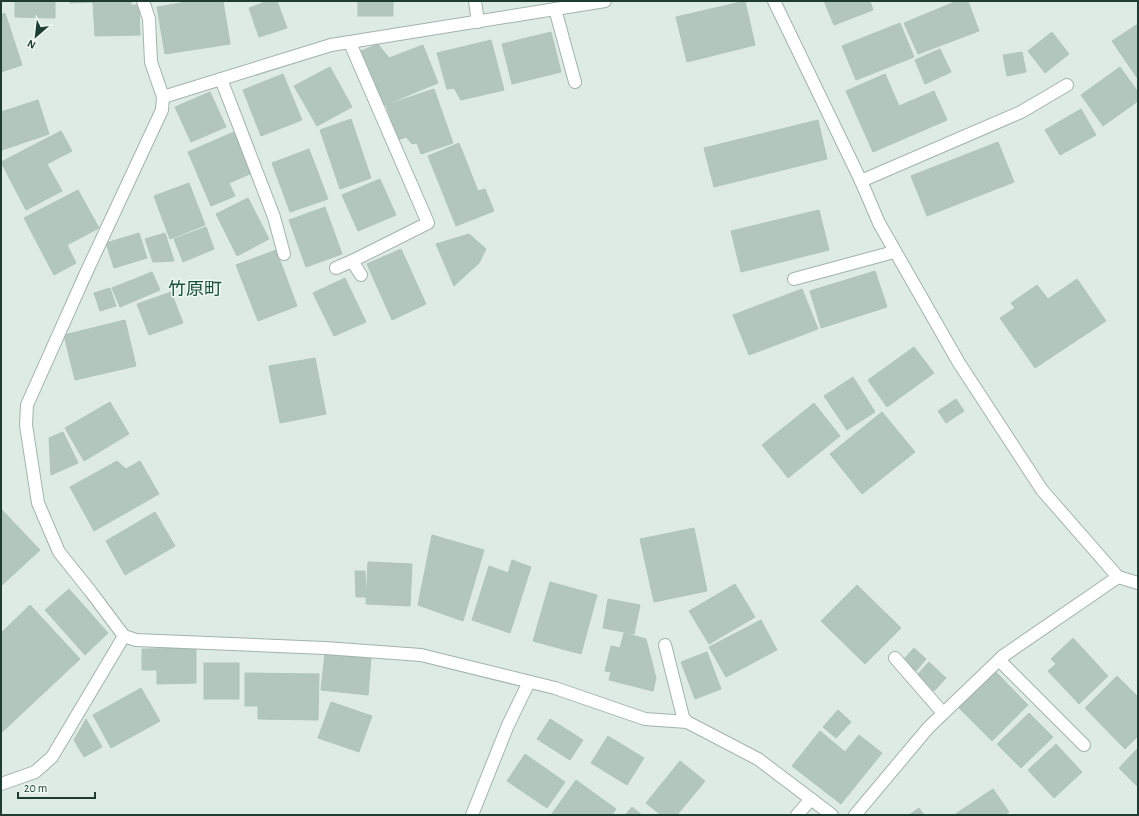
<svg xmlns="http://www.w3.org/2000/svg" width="1139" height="816" viewBox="0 0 1139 816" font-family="'Alegreya Sans','Noto Sans JP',sans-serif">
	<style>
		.building { fill: #b3c6bd; stroke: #b0c5bb }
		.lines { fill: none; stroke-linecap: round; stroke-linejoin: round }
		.minor-casing { stroke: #a1b3ac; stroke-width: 14 }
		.minor { stroke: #fff; stroke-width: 12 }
		.labels { text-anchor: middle; stroke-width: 3; stroke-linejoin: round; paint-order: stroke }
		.quarter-label { font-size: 18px; fill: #19503e; stroke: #eff8f3 }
	</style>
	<rect width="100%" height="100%" fill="#deebe5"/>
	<g class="building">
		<path d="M15,1H55V18L15,17Z"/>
		<path d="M69,1H131V5H139L140,35L95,36L93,2L70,3Z"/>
		<path d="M192,1H223L230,44L165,54L157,7Z"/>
		<path d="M268,1H277L287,28L259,37L249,8Z"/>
		<rect x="358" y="1" width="35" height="15"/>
		<path d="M745,1L755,45L687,62L676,17Z"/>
		<path d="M824,1H870L873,10L834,25Z"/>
		<path d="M957,1H968L979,31L918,54L904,23Z"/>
		<path d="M5,13L22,65L1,72V15Z"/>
		<path d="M900,23L914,57L856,80L842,46Z"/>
		<path d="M1138,24V79L1112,41Z"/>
		<path d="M551,32L561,72L512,84L502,44Z"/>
		<path d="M1052,32L1069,54L1045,73L1028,51Z"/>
		<path d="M491,40L504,90L461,100L454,88L447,89L437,53Z"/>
		<path d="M378,44L389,58L423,45L438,83L382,106L359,52Z"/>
		<path d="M940,49L951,72L925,84L915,60Z"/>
		<path d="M1022,52L1026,72L1007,76L1003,55Z"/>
		<path d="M330,67L352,107L317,126L294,86Z"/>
		<path d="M1120,67L1138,92V101L1103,126L1081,95Z"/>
		<path d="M283,74L302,120L261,136L243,90Z"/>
		<path d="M885,74L899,106L934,91L947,120L873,152L846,91Z"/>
		<path d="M434,89L453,143L421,154L417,143L412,144L406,137L398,140L386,105Z"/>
		<path d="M210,92L226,127L191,142L175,107Z"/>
		<path d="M38,100L49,134L2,150L1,146V112Z"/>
		<path d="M1081,109L1096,135L1060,155L1045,130Z"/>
		<path d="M351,119L371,178L340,189L320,130Z"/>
		<path d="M818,120L827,159L714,187L704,148Z"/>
		<path d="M61,131L72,151L47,164L62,191L26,210L1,162Z"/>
		<path d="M234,132L252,173L229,183L235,196L211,206L188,152Z"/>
		<path d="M998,142L1014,182L927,216L911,176Z"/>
		<path d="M459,143L478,191L485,189L494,211L456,226L428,156Z"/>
		<path d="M309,149L328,199L290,212L272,163Z"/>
		<path d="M380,179L396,215L358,231L342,195Z"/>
		<path d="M189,183L205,225L170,239L154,196Z"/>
		<path d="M78,190L99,228L67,245L76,263L54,275L24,218Z"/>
		<path d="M248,198L269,239L237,256L216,214Z"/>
		<path d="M325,207L342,254L306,267L289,220Z"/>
		<path d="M819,210L829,250L741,272L731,231Z"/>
		<path d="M206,227L214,249L183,262L174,239Z"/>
		<path d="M139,233L147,258L114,268L106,243Z"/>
		<path d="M165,233L174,261L153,262L145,239Z"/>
		<path d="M469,234L486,249L479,263L454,286L436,244Z"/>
		<path d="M401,249L426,304L392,320L367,264Z"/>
		<path d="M276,250L297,306L258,321L236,265Z"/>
		<path d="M875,271L887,307L821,328L810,291Z"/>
		<path d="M152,272L160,290L120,307L112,288Z"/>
		<path d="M345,278L366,322L334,336L313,293Z"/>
		<path d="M1077,279L1106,321L1035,368L1000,318L1015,308L1011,303L1037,285L1048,299Z"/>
		<path d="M110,288L116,306L100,311L94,293Z"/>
		<path d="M802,289L818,329L749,355L733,315Z"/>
		<path d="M171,292L183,323L149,335L137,304Z"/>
		<path d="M125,320L136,366L75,380L64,335Z"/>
		<path d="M914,347L934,373L887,407L868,380Z"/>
		<path d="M315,358L326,414L280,423L269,366Z"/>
		<path d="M853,377L875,412L847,430L824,396Z"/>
		<path d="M956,399L964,411L946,423L938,411Z"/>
		<path d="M110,402L129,434L84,461L65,428Z"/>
		<path d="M814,403L840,436L788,478L762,445Z"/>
		<path d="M882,412L915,452L862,494L830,454Z"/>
		<path d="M63,432L78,463L51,475L49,438Z"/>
		<path d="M117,461L126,469L140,461L159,494L94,531L70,487Z"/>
		<path d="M1,509L40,550L1,586Z"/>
		<path d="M155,512L175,546L125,575L106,541Z"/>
		<path d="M694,528L707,591L654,602L640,539Z"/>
		<path d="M432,535L484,550L463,621L418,605Z"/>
		<path d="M512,560L531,567L510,633L472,620L489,566L508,573Z"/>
		<path d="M368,562L412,564L410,606L366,604Z"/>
		<path d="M355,571H365L366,597H356Z"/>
		<path d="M550,582L597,595L581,654L533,641Z"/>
		<path d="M735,584L755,617L709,644L689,611Z"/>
		<path d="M857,585L901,628L865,664L821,621Z"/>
		<path d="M69,589L108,633L85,655L45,610Z"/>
		<path d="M608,599L640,605L634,634L603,628Z"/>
		<path d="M30,605L80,659L1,733V633Z"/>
		<path d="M761,620L777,650L726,677L709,647Z"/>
		<path d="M624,633L646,639L656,678L653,691L609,680L611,672L605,671L611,646L620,648Z"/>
		<path d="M1073,638L1108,676L1079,704L1048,671L1056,664L1051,659Z"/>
		<path d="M196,648V683L157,684V670H142V649Z"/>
		<path d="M914,648L926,659L916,671L904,659Z"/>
		<path d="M707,652L721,689L695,699L681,662Z"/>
		<path d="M325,653L371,658L368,695L321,690Z"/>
		<path d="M929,662L946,678L934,691L917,675Z"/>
		<rect x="204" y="663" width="35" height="36"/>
		<path d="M993,669L1028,705L992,741L956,705Z"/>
		<path d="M245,673L319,674L318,720L258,719V706H245Z"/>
		<path d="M1117,676L1138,697V736L1125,749L1085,708Z"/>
		<path d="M141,688L160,721L111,748L93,715Z"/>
		<path d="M331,702L372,716L359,752L318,738Z"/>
		<path d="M838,710L851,722L836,738L823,727Z"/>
		<path d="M1029,713L1053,737L1021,768L997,744Z"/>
		<path d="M86,719L102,747L84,757L74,740Z"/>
		<path d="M550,719L583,740L570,760L537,739Z"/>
		<path d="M820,731L845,752L859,735L882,753L841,804L792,766Z"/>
		<path d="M608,736L644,758L627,785L591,763Z"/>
		<path d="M1056,744L1082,772L1054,798L1028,770Z"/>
		<path d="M1138,748V787L1119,768Z"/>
		<path d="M525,754L565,782L547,808L507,781Z"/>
		<path d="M680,761L705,781L677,815H661L646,803Z"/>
		<path d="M576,780L616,809L612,815H551Z"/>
		<path d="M993,789L1009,812L1004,815H954Z"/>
		<path d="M632,807L642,815H625Z"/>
		<path d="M919,808L924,815H909Z"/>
	</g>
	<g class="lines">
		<g class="minor-casing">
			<g id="minor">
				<path d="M143,1L149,19L151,62L163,97L162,110L86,273L27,405L26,425L38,503L59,552L91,592L124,636L136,640L325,648L421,655L555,688L645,719L687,722L758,759L832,815"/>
				<path d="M475,1L478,22"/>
				<path d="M774,1L861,181L879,223L959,363L1042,490L1118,577L1003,656L928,728L855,815"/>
				<path d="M555,9L575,82"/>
				<path d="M221,79L274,217L284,254"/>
				<path d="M163,97L331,45L605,1"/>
				<path d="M861,181L1021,112L1067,85"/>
				<path d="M352,261L361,275"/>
				<path d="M336,268L352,261L428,223L350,43"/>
				<path d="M794,279L894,252"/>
				<path d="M1118,577L1138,583"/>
				<path d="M665,645L683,717L687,722"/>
				<path d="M895,658L943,713"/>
				<path d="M999,660L1084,745"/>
				<path d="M1,784L35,772L52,757L124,636"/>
				<path d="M472,815L508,725L529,682"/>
				<path d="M797,815L811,799"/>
			</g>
		</g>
		<use href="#minor" class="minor"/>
	</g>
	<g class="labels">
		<g class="quarter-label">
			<text x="195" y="295">竹原町</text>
		</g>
	</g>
	<rect width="1139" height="816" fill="none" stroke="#1e3c32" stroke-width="4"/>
	<g transform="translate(36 36) rotate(208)" stroke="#eff8f3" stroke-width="3" paint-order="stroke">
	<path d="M0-3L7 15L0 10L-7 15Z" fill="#1e3c32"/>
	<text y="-6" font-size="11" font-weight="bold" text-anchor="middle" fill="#1e3c32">N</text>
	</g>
	<path d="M18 792v6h77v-6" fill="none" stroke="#1e3c32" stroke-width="2"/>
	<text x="24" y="792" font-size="12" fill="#1e3c32" stroke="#eff8f3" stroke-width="3" paint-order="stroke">20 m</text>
</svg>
